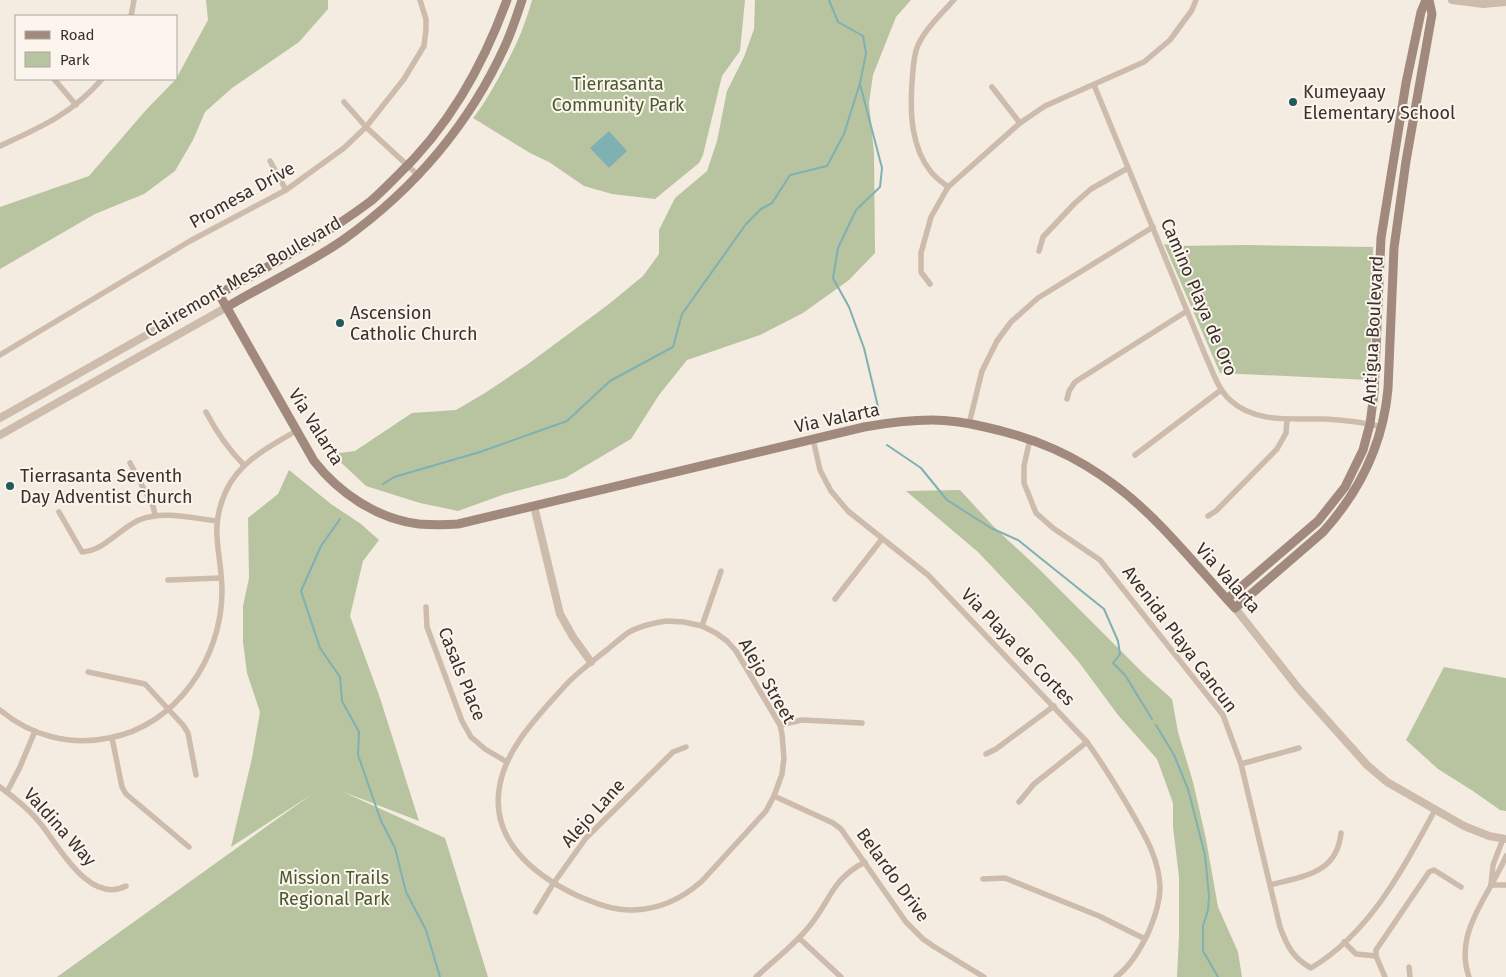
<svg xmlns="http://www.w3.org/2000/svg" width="1506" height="977" viewBox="0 0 1506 977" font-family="'Fira Sans',sans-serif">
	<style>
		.green { fill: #b8c4a0 }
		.water { fill: #7fb0b2 }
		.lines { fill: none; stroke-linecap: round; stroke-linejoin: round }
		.stream { stroke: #7fb0b2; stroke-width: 2 }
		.minor { stroke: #cdbbac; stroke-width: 5.5 }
		.tertiary { stroke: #cdbbac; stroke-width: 8 }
		.secondary { stroke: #a18a7d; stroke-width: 9 }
		.poi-dot { fill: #1f5a5e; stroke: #fbf5ee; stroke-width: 2 }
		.labels { text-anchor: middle; stroke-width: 4; stroke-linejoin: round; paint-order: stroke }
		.park-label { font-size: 18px; fill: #4a5a2e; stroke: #fbf5ee }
		.poi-label { font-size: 18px; fill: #3b302b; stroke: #fbf5ee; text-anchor: start }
		.street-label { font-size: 18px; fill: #3b302b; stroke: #fbf5ee }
	</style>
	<rect width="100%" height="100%" fill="#f4ebe1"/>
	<g class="green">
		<path d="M206,0H328V9L299,42L232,88L205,112L193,140L175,171L144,194L95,214L0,269V207L89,176L146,110L176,79L208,20Z"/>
		<path d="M532,0H745L740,51L722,76L703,155L699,163L655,199L612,194L584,186L549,162L530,153L473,118C483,106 490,93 498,79C514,50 523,32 532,0Z"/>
		<path d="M755,0H911L896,17L873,75L869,103L874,153L875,253L849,280L803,313L760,335L687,360L659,395L631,439L565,478L505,494L458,511L420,503L366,486L332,454L355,451L412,413L456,410L485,393L528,364L609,304L643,276L659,254V230L675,198L707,171L717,141L727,91L744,57L754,29Z"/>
		<path d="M1164,244L1176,246L1246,245L1373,247L1370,380L1220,373Z"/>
		<path d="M289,470L331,504L361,524L379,540L363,561L350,616L380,698L419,821L341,791L445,838L488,977H57L312,794L231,847L252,758L260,712L247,673L243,642V606L249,578L248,518L278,494Z"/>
		<path d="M960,490L996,529L1037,567L1144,674L1172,699L1178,732L1193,782L1206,839L1218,907L1238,952L1242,977H1177L1179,936V877L1173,827V803L1157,759L1118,715L1078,661L1033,610L978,552L906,491Z"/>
		<path d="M1444,667L1506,678V811L1500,810L1473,791L1438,769L1406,740Z"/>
	</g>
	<path class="water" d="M609,131L627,151L609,168L590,148Z"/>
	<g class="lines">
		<g class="stream">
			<path d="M860,84L882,168L880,187L856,210L838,248L833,278L849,307L864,348L879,411"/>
			<path d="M887,445L921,468L947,500L991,528L1018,540L1104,609L1118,641L1120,654L1113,663L1125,675L1152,719"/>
			<path d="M383,484L394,477L480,452L567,421L610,381L673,347L682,314L746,224L761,209L772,203L790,175L827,166L844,134L860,83L866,53L863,36L838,22L829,0"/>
			<path d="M340,519L321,546L301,591L320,648L340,677L342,701L359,732L358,755L381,821L395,848L406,892L426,930L440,977"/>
			<path d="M1156,725L1174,755L1188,789L1205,855L1209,896L1208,910L1203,926V951L1218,977"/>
		</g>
		<g class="minor">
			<path d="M131,16L134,0"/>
			<path d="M54,79L76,105"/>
			<path d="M1094,85L1206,357C1213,372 1218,389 1230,400C1256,424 1293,418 1325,419C1344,420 1364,422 1382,427"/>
			<path d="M992,87L1020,123"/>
			<path d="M344,102L366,127L419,176"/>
			<path d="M0,146C41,127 72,114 102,79"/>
			<path d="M270,161L286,190"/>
			<path d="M948,187C943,183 936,178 931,172C911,147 910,113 912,83C913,71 913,56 918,45C926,28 941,14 954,0"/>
			<path d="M1039,251L1043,237L1075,203L1091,189L1128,168"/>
			<path d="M930,284L921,272V253L931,217L948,187L1020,123L1045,106L1144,62L1170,40L1192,10L1196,0"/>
			<path d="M0,355L190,241L286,190L344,148L366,127L404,79L424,46L426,29V19L420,0"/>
			<path d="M1067,399L1069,391L1075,382L1187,311"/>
			<path d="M206,412C217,433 227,448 244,465"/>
			<path d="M969,424L982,371L997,341L1011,322L1038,298L1153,227"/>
			<path d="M813,439L820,470L831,491L848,511L928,575L1087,742C1102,763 1115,784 1128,806C1143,832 1159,857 1160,887C1160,902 1155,917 1149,931C1141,948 1131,966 1116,977"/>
			<path d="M1030,439L1024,466V483L1036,513L1053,528L1100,560L1223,715L1241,764L1280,927C1287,946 1293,958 1311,968C1370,933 1403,869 1435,810"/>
			<path d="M1135,455L1221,390"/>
			<path d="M130,463L153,506L155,515"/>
			<path d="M59,512L82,552C104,551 119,529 139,520C163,510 191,518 217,521"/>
			<path d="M1208,516L1216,511L1277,449L1286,433L1287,419"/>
			<path d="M168,580L221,578"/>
			<path d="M835,599L882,539"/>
			<path d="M426,607L427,627L462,721L471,737L485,749L507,762"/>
			<path d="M666,621L684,622L702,626L716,633L727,641L736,651L780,725L782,734L784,758L782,774L774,796L766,811L702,881C683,898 660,909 634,910C613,911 595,903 576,895C534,875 492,841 499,790C504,750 537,717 563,688C576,673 593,661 608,649C615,643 622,637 629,632C640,626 653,623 666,621Z"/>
			<path d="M702,626L721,571"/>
			<path d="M88,672L145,684L183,725L188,733L196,775"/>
			<path d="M0,710C31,736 70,746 109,738C176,726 222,658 222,591C222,553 208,530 226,491C240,461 269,447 296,431"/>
			<path d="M780,725L802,720L862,723"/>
			<path d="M112,738L122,787L126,794L189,847"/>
			<path d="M986,754L996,749L1054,706"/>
			<path d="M1241,764L1299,748"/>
			<path d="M0,787C15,798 29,809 40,823C59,846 89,905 126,886"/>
			<path d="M7,792L20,767L35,731"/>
			<path d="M774,796L833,823L841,829L906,922L923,939L933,946L984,977"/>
			<path d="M1019,802L1034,784L1087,742"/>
			<path d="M983,879L1005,878L1099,916L1145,939"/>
			<path d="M1270,885C1303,876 1337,874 1341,833"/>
			<path d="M1491,885L1493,865L1503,839"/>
			<path d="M1491,885H1506"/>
			<path d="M536,912L553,884L586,838L673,752L686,747"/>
			<path d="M799,938L841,977"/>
			<path d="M1344,942L1356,954L1376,956"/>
			<path d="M1409,967L1410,977"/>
			<path d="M756,977C773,961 792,947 807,929C830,903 830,880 865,862"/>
			<path d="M1385,977L1376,956V950L1429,872L1434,870L1461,887"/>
			<path d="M1469,977C1453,932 1490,895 1506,856"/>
		</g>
		<g class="tertiary">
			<path d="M1452,0L1483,4L1506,2"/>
			<path d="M0,418L219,294"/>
			<path d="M0,435L227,307"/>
			<path d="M534,506L560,614L573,637L591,662"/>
			<path d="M1235,608L1299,689L1367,765L1387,782L1464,826L1489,836L1506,839"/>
		</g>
		<g class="secondary">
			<path d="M507,0C482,68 448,128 395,178C387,186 379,194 371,201C323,237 271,265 219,294L314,461C339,493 377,519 419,524C432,525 445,525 458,524L864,427C886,423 909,420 932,420C949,420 968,423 985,427C1035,438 1075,455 1116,486C1159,518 1198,568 1235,608L1323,532C1360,491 1383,444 1388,389L1394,248L1406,161L1432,14L1429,0"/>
			<path d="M227,307C265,284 307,265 343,240C413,190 469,125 505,46C512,31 517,15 522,0"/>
			<path d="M1227,599L1318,521L1345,487L1363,450L1370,424L1374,393L1381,238L1406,83L1421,12L1426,0"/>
		</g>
	</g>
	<g class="poi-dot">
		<circle cx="1293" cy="102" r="5"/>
		<circle cx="340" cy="323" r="5"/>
		<circle cx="10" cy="486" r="5"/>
	</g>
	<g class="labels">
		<g class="park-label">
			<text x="618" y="90">Tierrasanta<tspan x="618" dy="21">Community Park</tspan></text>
			<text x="334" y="884">Mission Trails<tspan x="334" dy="21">Regional Park</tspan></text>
		</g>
		<g class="poi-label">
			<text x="1303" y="98">Kumeyaay<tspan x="1303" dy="21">Elementary School</tspan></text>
			<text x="350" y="319">Ascension<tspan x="350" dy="21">Catholic Church</tspan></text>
			<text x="20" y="482">Tierrasanta Seventh<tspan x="20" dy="21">Day Adventist Church</tspan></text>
		</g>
		<g class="street-label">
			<text transform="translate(242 195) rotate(-29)" y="6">Promesa Drive</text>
			<text transform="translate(243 277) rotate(-30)" y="6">Clairemont Mesa Boulevard</text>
			<text transform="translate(1199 297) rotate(67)" y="6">Camino Playa de Oro</text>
			<text transform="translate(1373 330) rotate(-87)" y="6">Antigua Boulevard</text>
			<text transform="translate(837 418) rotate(-12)" y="6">Via Valarta</text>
			<text transform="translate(316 427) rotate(58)" y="6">Via Valarta</text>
			<text transform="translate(1228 578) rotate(48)" y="6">Via Valarta</text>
			<text transform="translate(1180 639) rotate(53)" y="6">Avenida Playa Cancun</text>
			<text transform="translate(1018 647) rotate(46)" y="6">Via Playa de Cortes</text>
			<text transform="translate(462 674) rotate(68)" y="6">Casals Place</text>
			<text transform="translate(767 681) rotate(60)" y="6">Alejo Street</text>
			<text transform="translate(593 813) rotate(-48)" y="6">Alejo Lane</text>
			<text transform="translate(60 827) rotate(48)" y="6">Valdina Way</text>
			<text transform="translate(893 875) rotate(54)" y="6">Belardo Drive</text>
		</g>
	</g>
	<rect x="15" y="15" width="162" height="65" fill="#fbf5ee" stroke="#aea6a0"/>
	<rect x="25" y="31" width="25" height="8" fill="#a18a7d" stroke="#aea6a0"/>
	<text x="60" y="40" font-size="15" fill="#3b302b">Road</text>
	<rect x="25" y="52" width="25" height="15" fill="#b8c4a0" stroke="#aea6a0"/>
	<text x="60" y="65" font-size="15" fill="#3b302b">Park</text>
</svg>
